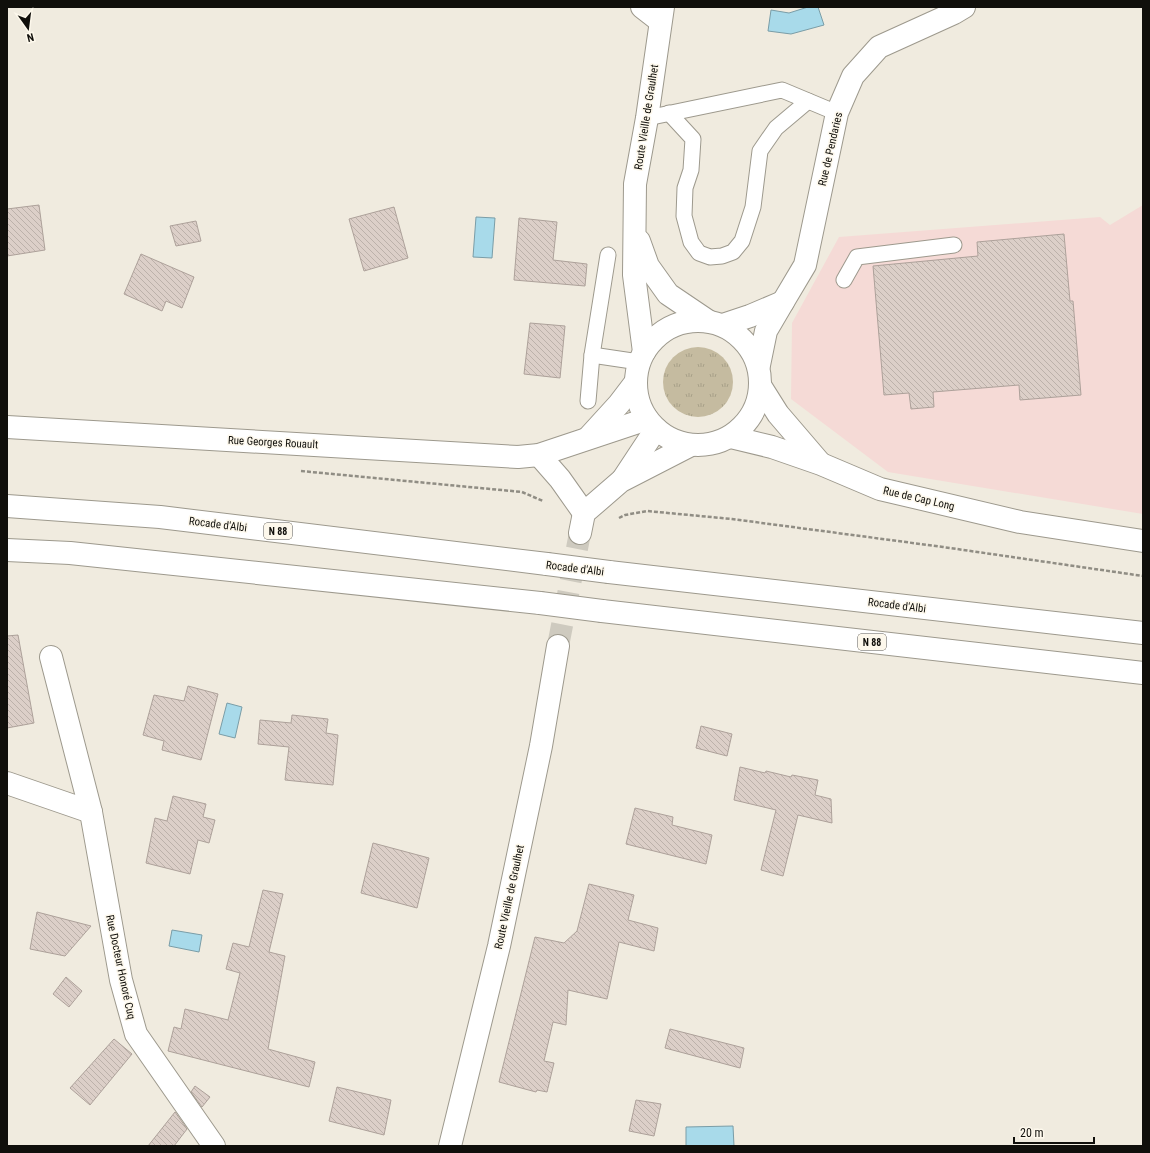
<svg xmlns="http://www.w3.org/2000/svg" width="1150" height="1153" viewBox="0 0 1150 1153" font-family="'Roboto Condensed',sans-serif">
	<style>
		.commercial { fill: #f5dad6 }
		.grass { fill: url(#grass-tufts) }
		.water { fill: #a8daea; stroke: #7a9da7 }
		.building { fill: url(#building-back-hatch); stroke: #ada19a }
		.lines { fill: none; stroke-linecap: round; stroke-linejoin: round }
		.secondary-tunnel { stroke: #cecabf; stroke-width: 22; stroke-dasharray: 22 11; stroke-linecap: butt }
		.service-casing { stroke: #9d998d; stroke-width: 17 }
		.minor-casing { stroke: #9d998d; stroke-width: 24 }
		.secondary-casing { stroke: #9d998d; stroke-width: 24 }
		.trunk-casing { stroke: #9d998d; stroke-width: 24 }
		.path { stroke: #908d84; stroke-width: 2.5; stroke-dasharray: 4 2; stroke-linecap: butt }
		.service { stroke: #fff; stroke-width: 15 }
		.minor { stroke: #fff; stroke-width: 22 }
		.secondary { stroke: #fff; stroke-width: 22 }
		.trunk { stroke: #fff; stroke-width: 22 }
		.trunk-bridge-casing { stroke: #9d998d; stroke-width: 24; stroke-linecap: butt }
		.trunk-bridge { stroke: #fff; stroke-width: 22 }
		.labels { text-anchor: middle; stroke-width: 3; stroke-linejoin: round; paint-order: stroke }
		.shield { fill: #fdf8ec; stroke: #57554e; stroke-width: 1 }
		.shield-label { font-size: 10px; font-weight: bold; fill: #100f0b }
		.street-label { font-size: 11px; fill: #100f0b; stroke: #fdf8ec }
	</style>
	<defs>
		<pattern id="grass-tufts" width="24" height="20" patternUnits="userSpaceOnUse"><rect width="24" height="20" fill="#c5bba0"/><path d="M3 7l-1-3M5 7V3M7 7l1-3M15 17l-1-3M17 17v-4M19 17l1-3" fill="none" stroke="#a8a088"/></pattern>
		<pattern id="building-back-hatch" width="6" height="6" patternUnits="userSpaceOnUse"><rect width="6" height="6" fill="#dccfc8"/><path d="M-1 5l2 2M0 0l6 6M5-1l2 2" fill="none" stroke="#bcb1aa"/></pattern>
	</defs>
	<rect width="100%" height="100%" fill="#f0ebdf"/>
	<path class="commercial" d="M1143,205V514L888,472L791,399L792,323L839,237L1100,217L1110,225Z"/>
	<circle class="grass" cx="698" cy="382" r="35"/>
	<g class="water">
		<path d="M808,7H818L824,25L791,34L768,31L771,10L789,13Z"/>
		<path d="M476,217L495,218L492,258L473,257Z"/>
		<path d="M227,703L242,707L235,738L219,734Z"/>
		<path d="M172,930L202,935L199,952L169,946Z"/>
		<path d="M733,1126L734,1146H686V1127Z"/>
	</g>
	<g class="building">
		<path d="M39,205L45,250L7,256V209Z"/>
		<path d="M394,207L408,258L364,271L349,219Z"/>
		<path d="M519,218L557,222L553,260L587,264L585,286L514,280Z"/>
		<path d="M196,221L201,241L176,246L170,226Z"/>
		<path d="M1064,234L1070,301H1073L1081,395L1020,400L1019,385L933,392L934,407L911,409L909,393L884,395L873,266L978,256L977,242Z"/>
		<path d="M141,254L194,277L182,308L166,301L162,311L124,294Z"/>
		<path d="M530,323L565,326L560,378L524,374Z"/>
		<path d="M18,635L34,723L7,728V636Z"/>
		<path d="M188,686L218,694L201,760L162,750L164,741L143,735L154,695L184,701Z"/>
		<path d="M292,715L328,719L326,733L338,735L333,785L285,780L289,747L258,744L260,720L291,723Z"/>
		<path d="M701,726L732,734L727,756L696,748Z"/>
		<path d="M740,767L765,773L766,771L791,777L792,775L818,780L815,795L831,799L832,823L798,815L783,876L761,870L776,810L734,800Z"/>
		<path d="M173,796L206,804L203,817L215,820L209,843L198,840L190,874L146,863L155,818L167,821Z"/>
		<path d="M635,808L673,817L672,825L712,835L706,864L626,844Z"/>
		<path d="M373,843L429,858L417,908L361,893Z"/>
		<path d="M589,884L634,895L628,920L658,928L654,951L619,942L607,999L568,990L566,1025L553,1022L544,1061L554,1063L547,1092L537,1090L536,1092L499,1082L535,937L564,943L577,931Z"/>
		<path d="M263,890L283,894L269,952L285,956L268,1049L315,1062L309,1087L168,1051L174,1027L181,1029L185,1009L228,1020L240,973L226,969L233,943L249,947Z"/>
		<path d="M37,912L91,926L65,956L30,949Z"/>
		<path d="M66,977L82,991L69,1007L53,994Z"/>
		<path d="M670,1029L744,1048L740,1068L665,1048Z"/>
		<path d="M114,1039L132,1054L90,1105L70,1088Z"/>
		<path d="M195,1086L210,1097L202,1107L191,1092Z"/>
		<path d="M337,1087L391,1100L384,1135L329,1121Z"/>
		<path d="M636,1100L661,1104L654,1136L629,1131Z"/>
		<path d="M175,1112L187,1129L174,1146H148Z"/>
	</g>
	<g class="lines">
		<path class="secondary-tunnel" d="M558,646L580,533"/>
		<g class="service-casing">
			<g id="service">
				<path d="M669,113L693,139L691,170L685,188L684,216L691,242L699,253L710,257L722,256L733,252L742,241L753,207L760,151L776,128L808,101"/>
				<path d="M647,118L782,90L837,113"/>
				<path d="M844,280L857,257L954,245"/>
				<path d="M592,355L639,362"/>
				<path d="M588,401L592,355L608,255"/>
			</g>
		</g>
		<g class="minor-casing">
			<g id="minor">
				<path d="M642,7L660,21"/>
				<path d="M723,325L750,316L783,302"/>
				<path d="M759,365L766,331L783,302L805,265L837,113L853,76L879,47L954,13L964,7"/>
				<path d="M761,387L778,414L820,463"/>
				<path d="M7,427L518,457L539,455L647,419"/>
				<path d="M731,437L772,447L821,464L880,489L1020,522L1143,541"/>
				<path d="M588,438L619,404L635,383"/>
				<path d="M539,455L560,479L584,513"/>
				<path d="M51,657L91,812L121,980L136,1034L214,1146"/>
				<path d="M7,783L91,812"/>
			</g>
		</g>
		<g class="secondary-casing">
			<g id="secondary">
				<path d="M639,241L648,266L668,294L708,321"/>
				<circle cx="698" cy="383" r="62"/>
				<path d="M644,352L634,275L635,184L647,118L663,7"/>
				<path d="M623,479L656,429"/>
				<path d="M580,533L584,513L621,481L691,445"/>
				<path d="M450,1146L499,946L541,746L558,646"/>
			</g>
		</g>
		<g class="trunk-casing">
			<g id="trunk">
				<path d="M7,506L160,517L547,564"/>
				<path d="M7,550L70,553L540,603"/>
				<path d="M609,572L1143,633"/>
				<path d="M602,611L1143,673"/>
			</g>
		</g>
		<g class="path">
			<path d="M301,471L522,492L543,501"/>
			<path d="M619,518L625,515L647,511L732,519L943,547L1143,576"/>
		</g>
		<use href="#service" class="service"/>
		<use href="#minor" class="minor"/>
		<use href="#secondary" class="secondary"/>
		<use href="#trunk" class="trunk"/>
		<g class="trunk-bridge-casing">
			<g id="trunk-bridge">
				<path d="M547,564L609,572"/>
				<path d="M540,603L602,611"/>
			</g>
		</g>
		<use href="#trunk-bridge" class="trunk-bridge"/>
	</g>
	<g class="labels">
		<g class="shield">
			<rect x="264" y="523" width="28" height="16" rx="3"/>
			<rect x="858" y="634" width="28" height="16" rx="3"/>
		</g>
		<g class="shield-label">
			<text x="278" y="535">N 88</text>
			<text x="872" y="646">N 88</text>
		</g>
		<g class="street-label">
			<text transform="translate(646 117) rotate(-81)" y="4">Route Vieille de Graulhet</text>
			<text transform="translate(830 149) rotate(-77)" y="4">Rue de Pendaries</text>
			<text transform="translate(273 442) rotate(3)" y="4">Rue Georges Rouault</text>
			<text transform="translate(919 498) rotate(13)" y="4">Rue de Cap Long</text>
			<text transform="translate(218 524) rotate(7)" y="4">Rocade d'Albi</text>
			<text transform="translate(575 568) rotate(7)" y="4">Rocade d'Albi</text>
			<text transform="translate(897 605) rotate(7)" y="4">Rocade d'Albi</text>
			<text transform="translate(509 897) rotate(-78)" y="4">Route Vieille de Graulhet</text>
			<text transform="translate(121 967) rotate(78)" y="4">Rue Docteur Honoré Cuq</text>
		</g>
	</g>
	<rect width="1150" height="1153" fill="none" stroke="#100f0b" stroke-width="16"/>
	<g transform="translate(28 28) rotate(166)" stroke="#fdf8ec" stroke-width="3" paint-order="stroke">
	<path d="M0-3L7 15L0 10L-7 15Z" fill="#100f0b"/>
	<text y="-6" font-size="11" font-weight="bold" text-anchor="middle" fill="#100f0b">N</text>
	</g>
	<path d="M1014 1137v6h80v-6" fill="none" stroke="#100f0b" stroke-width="2"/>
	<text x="1020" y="1137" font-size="12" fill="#100f0b" stroke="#fdf8ec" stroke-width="3" paint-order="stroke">20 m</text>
</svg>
